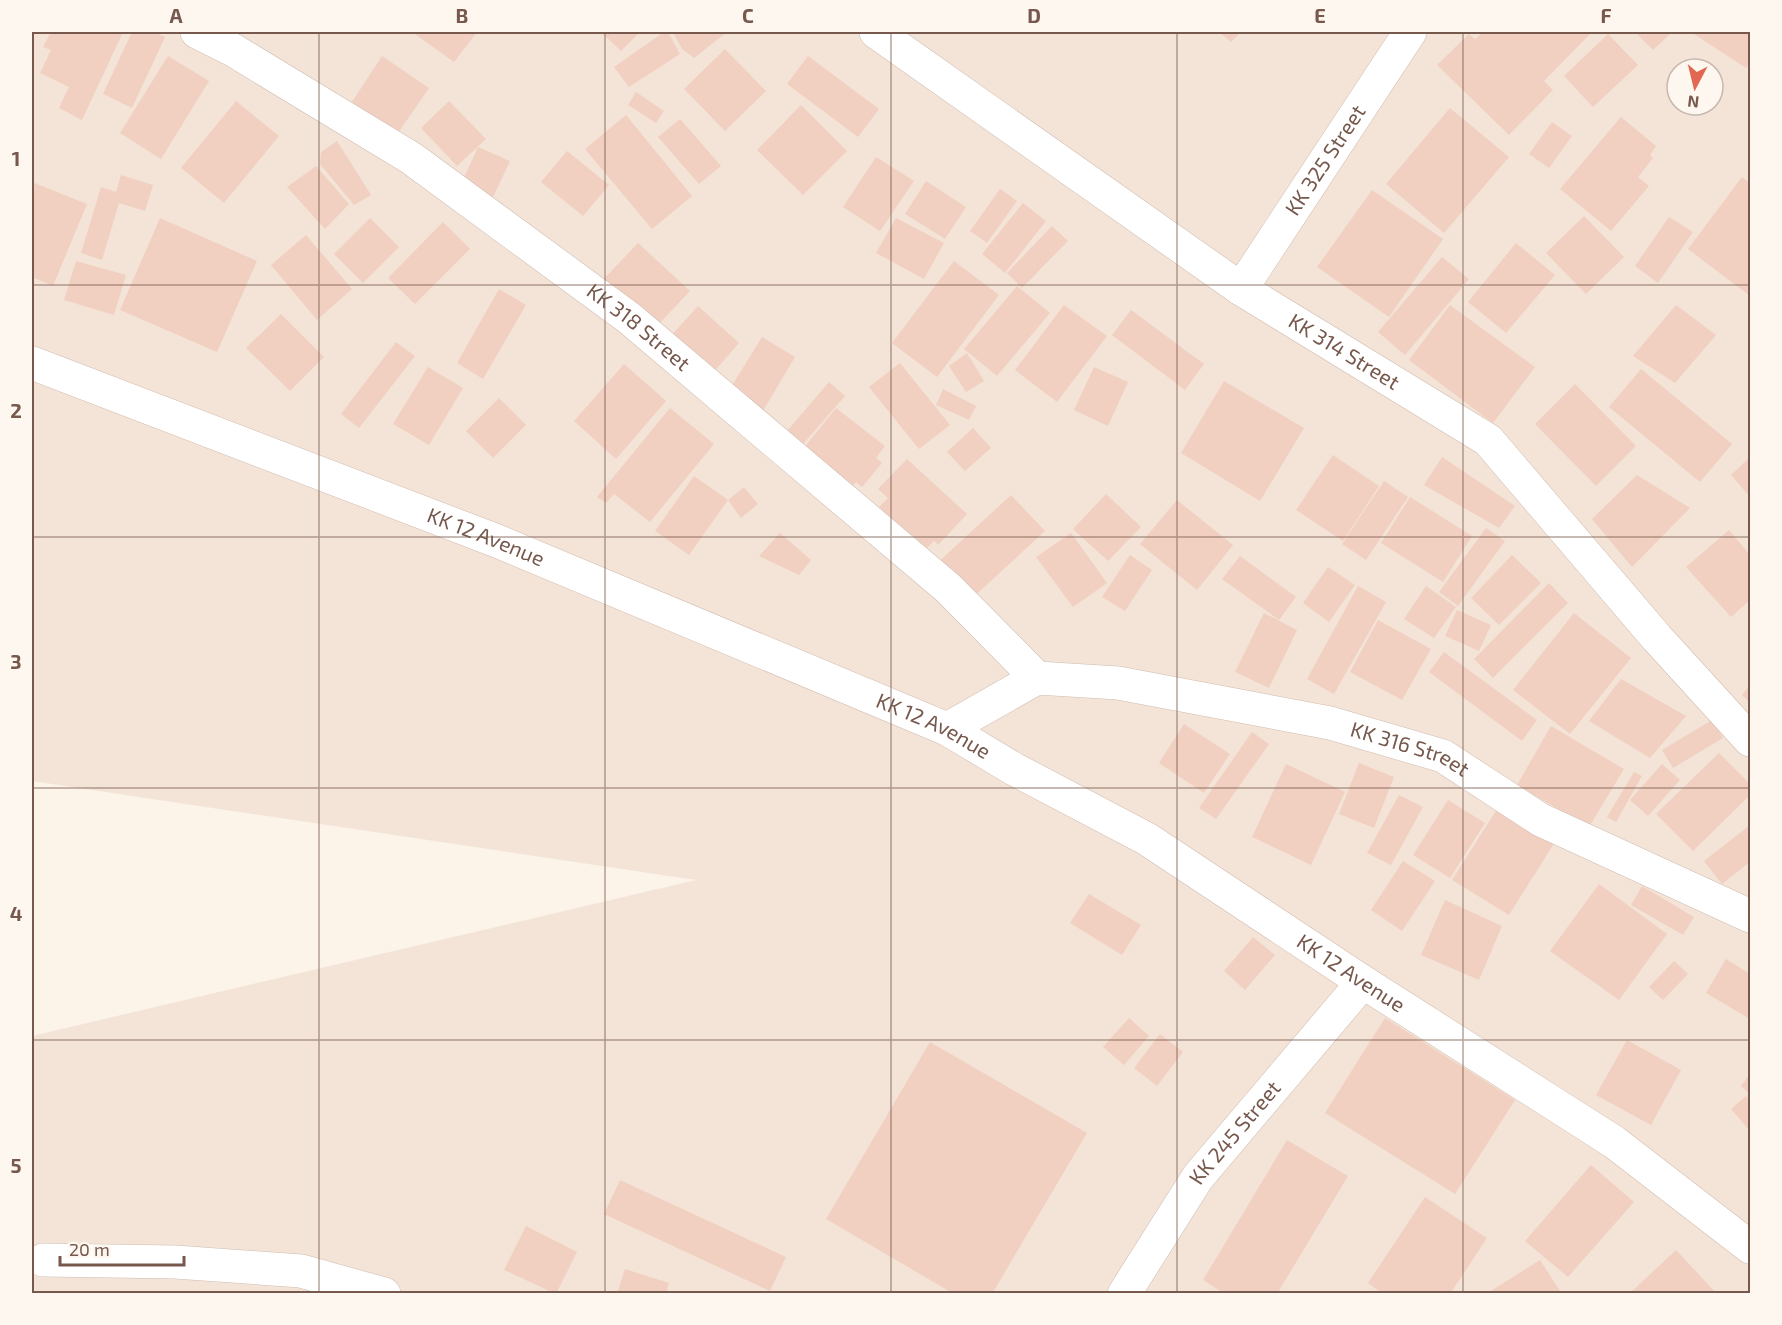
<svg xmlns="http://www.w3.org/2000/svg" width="1782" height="1325" viewBox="0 0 1782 1325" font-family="'Exo 2',sans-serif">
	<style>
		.residential { fill: #f3e4d7; fill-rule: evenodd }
		.building { fill: #f1d0c1 }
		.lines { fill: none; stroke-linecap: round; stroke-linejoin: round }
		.street-casing { stroke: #d0bcb1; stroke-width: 34 }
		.secondary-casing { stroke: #d3bcaf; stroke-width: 34 }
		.street { stroke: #fff; stroke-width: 33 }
		.secondary { stroke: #fff; stroke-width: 33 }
		.grid { fill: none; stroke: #76584d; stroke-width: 1.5; stroke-opacity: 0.55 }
		.labels { text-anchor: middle; stroke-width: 6; stroke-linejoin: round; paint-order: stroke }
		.street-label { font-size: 21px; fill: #76584d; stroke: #fef7ef }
		.neatline { fill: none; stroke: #76584d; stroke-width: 2 }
		.grid-label { font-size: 20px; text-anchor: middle; font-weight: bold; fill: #76584d }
	</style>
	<rect width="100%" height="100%" fill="#fcf3e9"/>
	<path class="residential" d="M32,32H1750V1293H32V1036L696,880L32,781ZM1677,69H1713V105H1677Z"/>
	<g class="building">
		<path d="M51,32H123L82,120L59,108L69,87L40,73L51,50L43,47Z"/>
		<path d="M132,32H154L165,37L132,108L103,94Z"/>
		<path d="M412,32H477L454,62Z"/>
		<path d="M601,32H640L621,51Z"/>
		<path d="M664,32H668L680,54L629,87L614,67Z"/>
		<path d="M673,32H727L694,58L682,49Z"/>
		<path d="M1219,32H1241L1231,42Z"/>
		<path d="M1483,32H1592L1544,81L1553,90L1509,135L1437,65L1469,34L1475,39Z"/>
		<path d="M1635,32H1672L1653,50Z"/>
		<path d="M1691,32H1750V62L1746,68Z"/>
		<path d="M1608,34L1638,65L1593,107L1564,76Z"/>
		<path d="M725,49L766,91L725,131L684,89Z"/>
		<path d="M168,56L209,81L161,159L120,133Z"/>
		<path d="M382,56L429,88L398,133L352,102Z"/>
		<path d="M808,56L879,109L858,137L787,84Z"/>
		<path d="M636,92L664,111L656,123L628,105Z"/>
		<path d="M236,101L279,136L224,203L181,168Z"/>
		<path d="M449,101L486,139L457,166L421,128Z"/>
		<path d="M801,105L847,151L803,195L757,150Z"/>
		<path d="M1450,108L1509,157L1444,233L1386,184Z"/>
		<path d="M626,115L692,196L652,229L585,149Z"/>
		<path d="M1621,117L1656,146L1650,155L1653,158L1638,177L1649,186L1611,231L1560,189Z"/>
		<path d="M680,119L721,166L699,184L658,137Z"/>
		<path d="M1552,122L1572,136L1549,168L1529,154Z"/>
		<path d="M337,141L371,195L354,205L320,164L321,152Z"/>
		<path d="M478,147L510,161L488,208L457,193Z"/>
		<path d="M567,151L609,185L583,216L541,182Z"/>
		<path d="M876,157L914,181L880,231L843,207Z"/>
		<path d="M316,166L349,204L325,229L287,187Z"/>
		<path d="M121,175L153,185L145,211L119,203L102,260L81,253L101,187L116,192Z"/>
		<path d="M1742,177L1750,183V296L1688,249Z"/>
		<path d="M926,181L966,207L945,239L905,214Z"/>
		<path d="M32,182L87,204L53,286L32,277Z"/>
		<path d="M1000,189L1017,201L987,243L970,231Z"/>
		<path d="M1372,190L1443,239L1389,317L1317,267Z"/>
		<path d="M1023,203L1046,221L1005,273L982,254Z"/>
		<path d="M1584,216L1624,257L1586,294L1546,253Z"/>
		<path d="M1669,217L1693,232L1658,283L1635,266Z"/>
		<path d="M160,218L257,261L217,352L120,310Z"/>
		<path d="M370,218L399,247L363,283L334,254Z"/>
		<path d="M896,218L944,243L924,279L876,253Z"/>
		<path d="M443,222L470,249L415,304L388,278Z"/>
		<path d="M1052,226L1068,241L1022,288L1007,273Z"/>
		<path d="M306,235L352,289L317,320L271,265Z"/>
		<path d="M638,243L690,291L653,330L601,282Z"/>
		<path d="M1516,243L1555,275L1506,333L1468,302Z"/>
		<path d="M1442,257L1469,279L1405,355L1378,332Z"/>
		<path d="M76,261L126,275L114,315L64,300Z"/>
		<path d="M954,261L999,295L937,377L892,343Z"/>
		<path d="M1017,286L1050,313L997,376L964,349Z"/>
		<path d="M499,289L526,305L483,379L457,363Z"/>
		<path d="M1064,305L1107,336L1057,402L1015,370Z"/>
		<path d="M1450,305L1535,367L1493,423L1409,360Z"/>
		<path d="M1676,305L1716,335L1675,383L1633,356Z"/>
		<path d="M698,306L739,343L711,375L669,338Z"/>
		<path d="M1131,310L1204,364L1185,390L1112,335Z"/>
		<path d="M281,314L324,357L290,391L246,348Z"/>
		<path d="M762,337L795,357L757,421L723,400Z"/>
		<path d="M396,342L415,356L359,428L341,414Z"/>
		<path d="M967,353L984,381L966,392L949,366Z"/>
		<path d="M900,363L950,425L919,449L869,387Z"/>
		<path d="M624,364L666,401L616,459L574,421Z"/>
		<path d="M428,367L463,388L429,445L393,424Z"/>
		<path d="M1094,367L1128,382L1108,426L1074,410Z"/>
		<path d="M1641,369L1732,444L1700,482L1609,407Z"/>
		<path d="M1224,381L1304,428L1260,501L1181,453Z"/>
		<path d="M829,382L845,396L796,452L781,438Z"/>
		<path d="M1575,384L1636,446L1596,486L1535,424Z"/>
		<path d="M943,389L976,406L969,420L936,405Z"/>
		<path d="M499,398L526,425L493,458L466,431Z"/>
		<path d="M670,408L714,444L650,522L614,494L606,503L597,497Z"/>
		<path d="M836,408L885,446L876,458L882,463L862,487L856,482L847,494L798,455Z"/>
		<path d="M973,428L991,448L965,471L947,452Z"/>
		<path d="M1333,455L1379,486L1343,541L1296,510Z"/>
		<path d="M1442,457L1515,506L1499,528L1424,485Z"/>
		<path d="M1750,457V497L1731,475Z"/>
		<path d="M907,459L967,514L938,545L934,541L925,550L879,507L888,498L878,489Z"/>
		<path d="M1637,475L1690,508L1632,567L1592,519Z"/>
		<path d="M694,476L728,500L689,555L655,531Z"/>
		<path d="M1384,481L1408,497L1366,560L1342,544Z"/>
		<path d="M744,487L758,504L741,518L728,500Z"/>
		<path d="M1106,494L1141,527L1108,561L1073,529Z"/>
		<path d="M1011,495L1045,531L968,602L934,566Z"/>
		<path d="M1410,497L1472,536L1443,582L1381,543Z"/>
		<path d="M1177,500L1233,545L1197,590L1140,544Z"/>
		<path d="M1486,528L1505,541L1458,606L1439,592Z"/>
		<path d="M1729,530L1750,555V600L1731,617L1686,567Z"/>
		<path d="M780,533L811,560L799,575L759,556Z"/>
		<path d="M1071,533L1107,583L1073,607L1036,557Z"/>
		<path d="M1130,555L1152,570L1125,611L1102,597Z"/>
		<path d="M1512,555L1541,583L1499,625L1471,598Z"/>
		<path d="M1240,556L1296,597L1279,620L1222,579Z"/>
		<path d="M1328,567L1355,585L1329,622L1303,603Z"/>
		<path d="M1549,583L1568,603L1493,678L1474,659Z"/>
		<path d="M1358,586L1386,602L1334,694L1307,679Z"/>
		<path d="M1426,586L1456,607L1434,638L1404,619Z"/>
		<path d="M1457,610L1491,625L1479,651L1445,636Z"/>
		<path d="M1264,613L1297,630L1269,688L1235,672Z"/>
		<path d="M1574,613L1631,658L1570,734L1513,690Z"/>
		<path d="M1378,620L1431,649L1402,700L1350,672Z"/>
		<path d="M1444,652L1537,720L1522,741L1429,672Z"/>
		<path d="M1621,679L1686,716L1650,758L1589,721Z"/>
		<path d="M1750,685V702L1742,695Z"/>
		<path d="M1712,720L1723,738L1673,768L1662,750Z"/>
		<path d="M1184,724L1230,754L1204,793L1159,763Z"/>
		<path d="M1551,726L1624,769L1589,827L1517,785Z"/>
		<path d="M1252,732L1269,744L1216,819L1199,808Z"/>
		<path d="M1719,753L1750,784V795L1693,851L1656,814Z"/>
		<path d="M1359,763L1394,777L1374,828L1339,814Z"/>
		<path d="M1286,764L1345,792L1311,865L1252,837Z"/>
		<path d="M1662,764L1680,780L1648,816L1630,800Z"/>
		<path d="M1634,772L1642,776L1616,822L1607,817Z"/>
		<path d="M1399,795L1423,807L1391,865L1367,853Z"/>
		<path d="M1448,800L1485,823L1450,878L1413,855Z"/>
		<path d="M1499,806L1555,842L1509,915L1452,880Z"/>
		<path d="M1750,825V862L1722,884L1704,861Z"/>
		<path d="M1403,861L1435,881L1402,931L1371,910Z"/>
		<path d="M1599,884L1667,934L1619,1000L1550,951Z"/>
		<path d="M1642,886L1694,917L1683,935L1631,905Z"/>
		<path d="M1089,894L1141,925L1122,955L1070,923Z"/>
		<path d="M1445,900L1502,926L1479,980L1421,955Z"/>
		<path d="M1253,937L1275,955L1245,990L1224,971Z"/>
		<path d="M1726,959L1750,974V1019L1706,993Z"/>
		<path d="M1674,961L1688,974L1663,1000L1649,987Z"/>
		<path d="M1129,1018L1149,1036L1124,1065L1103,1047Z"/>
		<path d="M1385,1018L1515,1100L1455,1194L1325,1113Z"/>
		<path d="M1160,1034L1183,1052L1157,1086L1134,1068Z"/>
		<path d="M1627,1040L1681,1070L1651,1125L1596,1095Z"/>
		<path d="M930,1042L1087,1133L992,1294H954L826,1219Z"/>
		<path d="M1750,1074V1094L1741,1086Z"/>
		<path d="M1746,1096L1750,1101V1131L1731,1109Z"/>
		<path d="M1287,1140L1348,1176L1277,1294H1225L1203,1280Z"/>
		<path d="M1591,1165L1634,1202L1568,1277L1525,1241Z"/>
		<path d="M620,1180L786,1257L770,1291L604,1214Z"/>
		<path d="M1425,1197L1487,1238L1450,1294H1383L1368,1283Z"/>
		<path d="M526,1226L577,1252L556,1294L504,1270Z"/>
		<path d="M1676,1250L1717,1294H1629Z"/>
		<path d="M1540,1260L1562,1294H1486Z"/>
		<path d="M625,1269L669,1283L666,1294H617Z"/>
	</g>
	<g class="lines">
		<g class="street-casing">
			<g id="street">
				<path id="s1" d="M197,32L233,50L411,158L629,318L948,588L1037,678"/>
				<path id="s2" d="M876,32L1241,289L1488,440L1657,638L1750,740"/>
				<path id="s3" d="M1241,289L1410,32"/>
				<path id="s4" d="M1037,678L1118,683L1330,723L1443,756L1541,820L1750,916"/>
				<path d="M947,729L1037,678"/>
				<path d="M43,1260L175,1262L301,1271L384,1294"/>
				<path id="s5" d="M1124,1294L1198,1177L1363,982"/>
			</g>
		</g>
		<g class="secondary-casing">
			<g id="secondary">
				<path id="s6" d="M32,363L497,541L947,729L1014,769L1147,839L1363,982L1614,1142L1750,1247"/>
			</g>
		</g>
		<use href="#street" class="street"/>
		<use href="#secondary" class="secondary"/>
	</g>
	<path class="grid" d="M319,32V1294M605,32V1294M891,32V1294M1177,32V1294M1463,32V1294M32,285H1750M32,537H1750M32,788H1750M32,1040H1750"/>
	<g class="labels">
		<g class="street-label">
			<text dy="7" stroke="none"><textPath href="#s3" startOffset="154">KK 325 Street</textPath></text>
			<text dy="7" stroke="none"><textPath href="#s1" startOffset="532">KK 318 Street</textPath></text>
			<text dy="7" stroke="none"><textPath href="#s2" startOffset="567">KK 314 Street</textPath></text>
			<text dy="7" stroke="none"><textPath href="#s6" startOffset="486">KK 12 Avenue</textPath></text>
			<text dy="7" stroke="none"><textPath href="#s6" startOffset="972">KK 12 Avenue</textPath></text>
			<text dy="7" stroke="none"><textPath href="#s4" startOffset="381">KK 316 Street</textPath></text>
			<text dy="7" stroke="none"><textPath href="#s6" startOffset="1458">KK 12 Avenue</textPath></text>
			<text dy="7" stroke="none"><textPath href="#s5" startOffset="196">KK 245 Street</textPath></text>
		</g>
	</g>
	<rect width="1782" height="1325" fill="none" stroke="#fef7ef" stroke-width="66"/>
	<g transform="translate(1695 87) rotate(187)"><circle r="28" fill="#fef7ef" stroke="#c8b7ae" stroke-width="1.5"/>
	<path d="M0-4.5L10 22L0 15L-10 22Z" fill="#e26752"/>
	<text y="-9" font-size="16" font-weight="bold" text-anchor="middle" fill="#76584d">N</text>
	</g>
	<path d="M60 1256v9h124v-9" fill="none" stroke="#76584d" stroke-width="3"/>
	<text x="69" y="1256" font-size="18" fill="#76584d" stroke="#fef7ef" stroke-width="4.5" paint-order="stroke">20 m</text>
	<rect x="33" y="33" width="1716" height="1259" class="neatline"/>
	<g class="grid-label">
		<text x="176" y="23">A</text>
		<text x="462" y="23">B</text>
		<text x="748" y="23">C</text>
		<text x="1034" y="23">D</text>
		<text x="1320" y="23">E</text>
		<text x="1606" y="23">F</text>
		<text x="16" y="166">1</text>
		<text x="16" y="418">2</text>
		<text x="16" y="669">3</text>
		<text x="16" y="921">4</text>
		<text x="16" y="1173">5</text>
	</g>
</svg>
